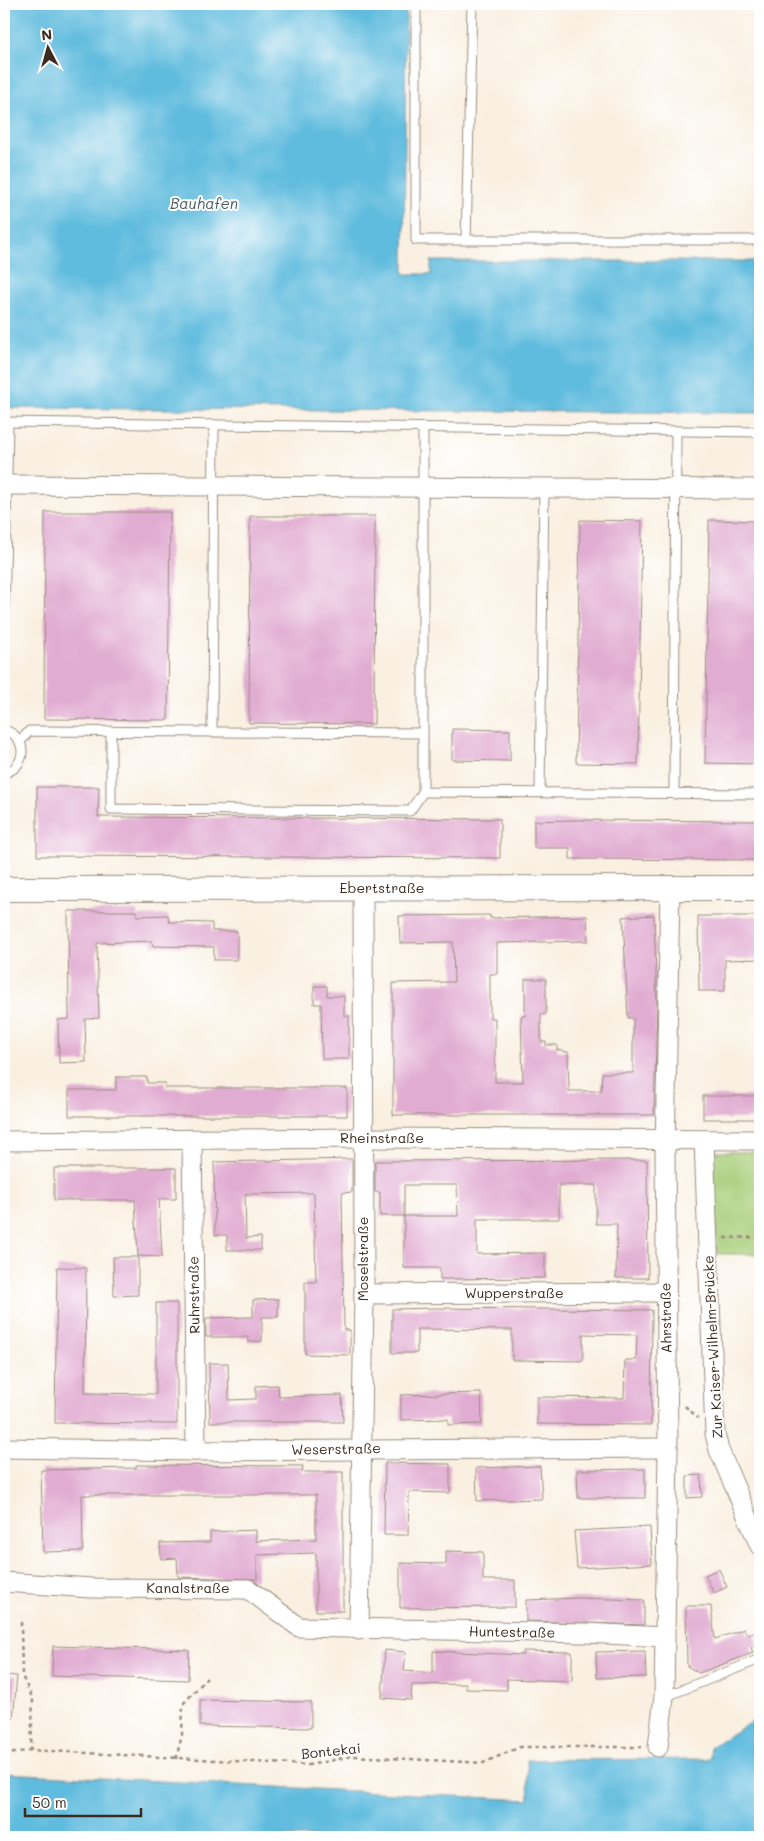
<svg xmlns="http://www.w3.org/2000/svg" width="764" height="1841" viewBox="0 0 764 1841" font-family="Mali,sans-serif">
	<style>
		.green { fill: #a6cc76; stroke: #707b4a }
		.water { fill: #61bcde; stroke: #4e737e }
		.building { fill: #e1acd1; fill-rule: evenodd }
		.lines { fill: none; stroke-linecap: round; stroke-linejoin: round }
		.service-casing { stroke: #9a8d80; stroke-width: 11 }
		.minor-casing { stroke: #9a8d80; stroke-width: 21 }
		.tertiary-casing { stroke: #9a8d80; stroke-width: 26 }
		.path { stroke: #9a8d80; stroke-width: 2.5; stroke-dasharray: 4 4; stroke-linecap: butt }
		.service { stroke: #fff; stroke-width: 9 }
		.minor { stroke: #fff; stroke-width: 19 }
		.tertiary { stroke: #fff; stroke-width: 24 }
		.labels { text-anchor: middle; stroke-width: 4; stroke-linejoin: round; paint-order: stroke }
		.street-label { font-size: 14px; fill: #3b2a1e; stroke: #fff }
		.water-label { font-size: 15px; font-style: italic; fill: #485d61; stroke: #fff }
	</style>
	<rect width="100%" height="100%" fill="#fff"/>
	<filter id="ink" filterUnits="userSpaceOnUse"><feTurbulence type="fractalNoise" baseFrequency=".02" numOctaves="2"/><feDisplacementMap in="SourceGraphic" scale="10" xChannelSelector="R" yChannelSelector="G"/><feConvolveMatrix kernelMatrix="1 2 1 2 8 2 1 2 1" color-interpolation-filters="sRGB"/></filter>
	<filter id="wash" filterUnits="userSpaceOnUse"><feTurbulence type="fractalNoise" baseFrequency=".0096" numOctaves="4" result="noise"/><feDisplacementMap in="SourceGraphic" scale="20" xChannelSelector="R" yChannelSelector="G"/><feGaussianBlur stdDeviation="1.12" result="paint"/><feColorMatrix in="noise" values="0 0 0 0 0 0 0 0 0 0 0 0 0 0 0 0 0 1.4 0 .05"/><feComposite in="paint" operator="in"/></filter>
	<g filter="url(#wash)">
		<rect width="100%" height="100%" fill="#f9f0e1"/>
		<path class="green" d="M712,1152H760V1254H717Z"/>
		<g class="water">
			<path d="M4,4H406L404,274H431V261H760V413L4,408Z"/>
			<path d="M760,1717V1837H4V1773L529,1800L527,1760L711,1759L710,1747Z"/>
		</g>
		<g id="blocks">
			<g class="building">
				<path d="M45,512H170L168,720L44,719Z"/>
				<path d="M250,516H375L374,724L249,723Z"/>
				<path d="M580,520L642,521L638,764L576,763Z"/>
				<path d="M709,520L760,521V764L705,763Z"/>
				<path d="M452,729L510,730V761L452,760Z"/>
				<path d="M37,787H99L98,817L500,819V858L37,856Z"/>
				<path d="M571,820L760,821V860L570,859V848H534V821Z"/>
				<path d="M68,911H137V916L168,915L169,922L212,923V931H237V960H214V947L153,946L152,941L97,943L99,1018L85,1019L86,1062L59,1063L58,1020L69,1019Z"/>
				<path d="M490,915V918L587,916L588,941L497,943V974H490V1018H495V1082H523L521,1016H525V979H546V1014H541V1042H546V1045H557V1050L568,1052L569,1091H601L602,1073H633V1018H628L623,917L654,915L657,1005L654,1115H393V983L454,982L453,942L400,943L399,916Z"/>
				<path d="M698,916H760V959L725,960V991H699Z"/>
				<path d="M314,986H327V996H344V1016H349V1059H322L321,1004H314Z"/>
				<path d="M116,1077H147V1083H165V1088H347V1116H69V1090H116Z"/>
				<rect x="703" y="1096" width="57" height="23"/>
				<path d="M352,1159V1192L342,1193L344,1330H350V1355L305,1354V1282H316L314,1193L245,1194L246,1238L261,1237V1250H227V1235H215L214,1162Z"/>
				<path d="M647,1160L648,1278H616L617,1224H596V1185H559V1219H477V1254L545,1253V1278L440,1279V1268H404V1216H380V1192H375V1161ZM404,1185H457L458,1216H404Z"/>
				<path d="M54,1168H176V1199H159L162,1257L138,1256L135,1200H54Z"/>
				<path d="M113,1257H138V1295L114,1296Z"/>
				<path d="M57,1267L86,1268L85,1393L156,1394V1303H177V1424L55,1423Z"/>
				<path d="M278,1299V1317H262V1341L248,1342V1337H206V1318L253,1317V1300Z"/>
				<path d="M436,1308L652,1310L651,1425L537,1424V1397L624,1398L625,1360H636L637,1335L583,1334V1361L512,1360V1330L417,1329V1353H392V1309Z"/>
				<path d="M209,1363H228L229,1400L256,1399V1386L278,1385L279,1397L342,1395L343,1422H210Z"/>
				<path d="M481,1393L482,1424L448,1425V1419L401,1420V1395Z"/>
				<path d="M385,1463L450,1464V1493L409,1492L408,1535H384Z"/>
				<path d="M136,1465L303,1466L302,1472H343V1611H316V1553L257,1555V1579H252L178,1577L177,1558L161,1559L160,1543L210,1542V1532L256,1530V1541L316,1539V1495H82L83,1551L43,1552L41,1470L136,1468Z"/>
				<path d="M540,1466L542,1499L477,1501L476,1468Z"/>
				<path d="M645,1469V1498H578L577,1470Z"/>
				<path d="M701,1475L702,1497L687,1498V1476Z"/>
				<path d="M650,1527L652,1564L577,1568L574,1531Z"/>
				<path d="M446,1551L483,1552V1580H515V1607L400,1608V1563L446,1564Z"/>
				<path d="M719,1569L727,1587L714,1593L705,1575Z"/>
				<path d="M579,1598L644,1600V1625L526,1621V1600Z"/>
				<path d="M686,1606H711L715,1639L744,1629L747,1635L754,1632L758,1644L751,1647L753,1653L699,1673L687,1666Z"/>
				<path d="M53,1646L189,1650L188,1680L52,1676Z"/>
				<path d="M385,1650L406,1652L404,1671L433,1673V1651L523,1655V1651L572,1652V1681L507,1679V1690L466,1689V1684L412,1685L411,1700L382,1698Z"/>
				<path d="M645,1651L646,1677L597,1678L596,1652Z"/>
				<path d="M4,1675L17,1676L13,1719H4Z"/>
				<path d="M200,1700L311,1702V1728L200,1726Z"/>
			</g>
		</g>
	</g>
	<g filter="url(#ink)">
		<use href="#blocks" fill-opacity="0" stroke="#9a8d80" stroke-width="1"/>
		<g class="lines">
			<g class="service-casing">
				<g id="service">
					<path d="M416,4V240H466"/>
					<path d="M472,4L466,240H760"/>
					<path d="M4,422L760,432"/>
					<path d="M4,622L8,422"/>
					<path d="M4,730C28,736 28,767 4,773"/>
					<path d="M111,731V809L410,811L423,792"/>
					<path d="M212,732L214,425"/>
					<path d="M423,733V428"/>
					<path d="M20,742L29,731L423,733V792L760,794"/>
					<path d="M540,792L544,488"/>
					<path d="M674,794L676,431"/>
					<path d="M664,1697L760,1659"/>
				</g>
			</g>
			<g class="minor-casing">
				<g id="minor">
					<path d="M4,485L760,489"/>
					<path d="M192,1139L196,1451"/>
					<path d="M704,1140L715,1434L719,1450L760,1546"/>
					<path d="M4,1141L363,1138L760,1140"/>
					<path d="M364,1294L665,1292"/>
					<path d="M4,1448L196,1451L668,1448"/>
					<path d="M4,1582L91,1588L248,1589L299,1627L585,1633L665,1637"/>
					<path d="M359,1630L364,1294L363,888"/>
					<path d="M658,1747L664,1697L668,1448L665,1153L670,888"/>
				</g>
			</g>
			<g class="tertiary-casing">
				<path id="tertiary" d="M4,889L760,888"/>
			</g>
			<g class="path">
				<path d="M724,1238L760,1237"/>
				<path d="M685,1406L698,1418"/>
				<path d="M21,1622L22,1676L33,1699L31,1750"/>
				<path d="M4,1755L31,1750L309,1765L353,1756L483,1763L520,1747H642"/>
				<path d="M176,1759L182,1735L183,1704L207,1678"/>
			</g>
			<use href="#service" class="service"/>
			<use href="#minor" class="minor"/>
			<use href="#tertiary" class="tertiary"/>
		</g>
	</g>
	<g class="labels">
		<g class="street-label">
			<text x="382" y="893">Ebertstraße</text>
			<text x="382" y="1143">Rheinstraße</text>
			<text transform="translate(363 1259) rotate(-90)" y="5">Moselstraße</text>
			<text x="514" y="1298">Wupperstraße</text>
			<text transform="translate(194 1295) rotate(-91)" y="5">Ruhrstraße</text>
			<text transform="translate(666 1318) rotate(-91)" y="5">Ahrstraße</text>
			<text transform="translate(713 1347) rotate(-93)" y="5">Zur Kaiser-Wilhelm-Brücke</text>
			<text transform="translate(336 1449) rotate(-1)" y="5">Weserstraße</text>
			<text x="188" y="1593">Kanalstraße</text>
			<text transform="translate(512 1632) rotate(1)" y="5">Huntestraße</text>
			<text transform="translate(331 1751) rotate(-6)" y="5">Bontekai</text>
		</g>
		<g class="water-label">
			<text x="204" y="209">Bauhafen</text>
		</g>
	</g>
	<rect width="764" height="1841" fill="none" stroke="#fff" stroke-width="20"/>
	<g transform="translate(48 48) rotate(354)" stroke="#ffffff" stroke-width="4" paint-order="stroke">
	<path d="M0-4L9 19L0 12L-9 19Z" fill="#3b2a1e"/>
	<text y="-8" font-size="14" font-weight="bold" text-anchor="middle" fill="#3b2a1e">N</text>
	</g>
	<path d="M25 1808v8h116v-8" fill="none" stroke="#3b2a1e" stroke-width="2.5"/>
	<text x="32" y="1808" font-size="15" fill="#3b2a1e" stroke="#ffffff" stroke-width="4" paint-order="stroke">50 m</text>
</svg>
